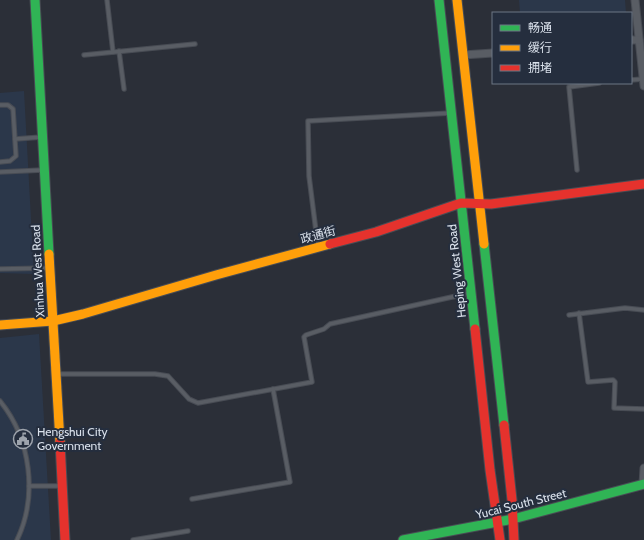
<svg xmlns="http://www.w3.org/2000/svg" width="644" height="540" viewBox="0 0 644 540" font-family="Cabin,'Noto Sans SC',sans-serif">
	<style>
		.built { fill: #2b374a }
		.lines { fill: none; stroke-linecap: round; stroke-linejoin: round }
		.lane-casing { stroke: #484c54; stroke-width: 5.5 }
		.street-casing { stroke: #484c54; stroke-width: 9 }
		.fast-casing { stroke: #484c54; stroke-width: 11 }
		.slow-casing { stroke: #484c54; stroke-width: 11 }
		.jam-casing { stroke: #484c54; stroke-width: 11 }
		.lane { stroke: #595d64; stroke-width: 3.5 }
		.street { stroke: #595d64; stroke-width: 7 }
		.fast { stroke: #30b455; stroke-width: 9 }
		.slow { stroke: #ff9f0a; stroke-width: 9 }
		.jam { stroke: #e5322d; stroke-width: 9 }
		.labels { text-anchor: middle; stroke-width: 4; stroke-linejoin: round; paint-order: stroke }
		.street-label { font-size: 12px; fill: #dae1eb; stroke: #252e3e }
		.poi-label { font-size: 12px; fill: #dae1eb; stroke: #252e3e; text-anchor: start }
	</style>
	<rect width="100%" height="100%" fill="#2b2f38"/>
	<g class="built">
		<path d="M519,0H625L626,13H520Z"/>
		<path d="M24,91L34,274L0,273V93Z"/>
		<path d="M39,334L51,540H0V338Z"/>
	</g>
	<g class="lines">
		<g class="lane-casing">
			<g id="lane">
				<path d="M107,0L113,52"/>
				<path d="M119,51L124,89"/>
				<path d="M84,55L195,44"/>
				<path d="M631,80L643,79"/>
				<path d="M0,105H8L13,109L16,156L10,161L0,162"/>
				<path d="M15,139L42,137"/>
				<path d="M577,170L569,87L599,83"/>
				<path d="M0,172L43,170"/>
				<path d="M318,247L309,176L308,121L451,113"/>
				<path d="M0,269L49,268"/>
				<path d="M579,313L588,382L613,380L615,382L614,408L644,409"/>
				<path d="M569,315L625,308L644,310"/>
				<path d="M57,374H155L168,376L189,399L198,403L312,382L304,337L306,335L324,329L330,324L470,293"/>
				<path d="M0,401C31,439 38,496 17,540"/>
				<path d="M29,486H61"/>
				<path d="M192,499L290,482L273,389"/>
				<path d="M133,540L188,531"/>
			</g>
		</g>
		<g class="street-casing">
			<g id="street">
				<path d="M635,0L644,86"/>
				<path d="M631,40H639"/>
				<path d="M463,55L493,53"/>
				<path d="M643,484L644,468"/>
			</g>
		</g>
		<g class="fast-casing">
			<g id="fast">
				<path d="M35,0L49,254"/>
				<path d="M439,0L475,329"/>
				<path d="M484,244L504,425"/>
				<path d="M403,540L513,519L644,484"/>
			</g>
		</g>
		<g class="slow-casing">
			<g id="slow">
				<path d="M457,0L484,244"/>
				<path d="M49,254L60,442"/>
				<path d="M0,325L53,321L83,314L216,275L330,244"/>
			</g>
		</g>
		<g class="jam-casing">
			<g id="jam">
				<path d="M330,244L376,232L461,203L491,204L644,184"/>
				<path d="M475,329L490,470L500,540"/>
				<path d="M504,425L512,500L514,540"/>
				<path d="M60,442L65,540"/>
			</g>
		</g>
		<use href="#lane" class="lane"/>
		<use href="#street" class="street"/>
		<use href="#fast" class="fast"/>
		<use href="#slow" class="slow"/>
		<use href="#jam" class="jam"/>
	</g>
	<defs>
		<g id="civic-ring" transform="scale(1)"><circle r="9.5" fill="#252e3e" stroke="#9da3ac" stroke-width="1.5"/><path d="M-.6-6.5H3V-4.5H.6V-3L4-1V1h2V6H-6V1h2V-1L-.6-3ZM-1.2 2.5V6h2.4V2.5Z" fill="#9da3ac"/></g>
	</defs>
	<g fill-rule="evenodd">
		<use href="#civic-ring" x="23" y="439"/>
	</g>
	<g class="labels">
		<g class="street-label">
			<text transform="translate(318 235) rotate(-15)" y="4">政通街</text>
			<text transform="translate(38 271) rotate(-93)" y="4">Xinhua West Road</text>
			<text transform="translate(457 271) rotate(-96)" y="4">Heping West Road</text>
			<text transform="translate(521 504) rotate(-14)" y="4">Yucai South Street</text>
		</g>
		<g class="poi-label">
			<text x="37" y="436">Hengshui City<tspan x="37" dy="14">Government</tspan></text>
		</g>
	</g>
	<rect x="492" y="12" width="140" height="72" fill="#252e3e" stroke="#6d7683"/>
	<rect x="500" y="25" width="20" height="6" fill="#30b455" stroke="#6d7683"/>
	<text x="528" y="32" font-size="12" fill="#dae1eb">畅通</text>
	<rect x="500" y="45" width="20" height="6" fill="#ff9f0a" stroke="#6d7683"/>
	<text x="528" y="52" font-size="12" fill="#dae1eb">缓行</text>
	<rect x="500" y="65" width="20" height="6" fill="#e5322d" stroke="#6d7683"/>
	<text x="528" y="72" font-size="12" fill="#dae1eb">拥堵</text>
</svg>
